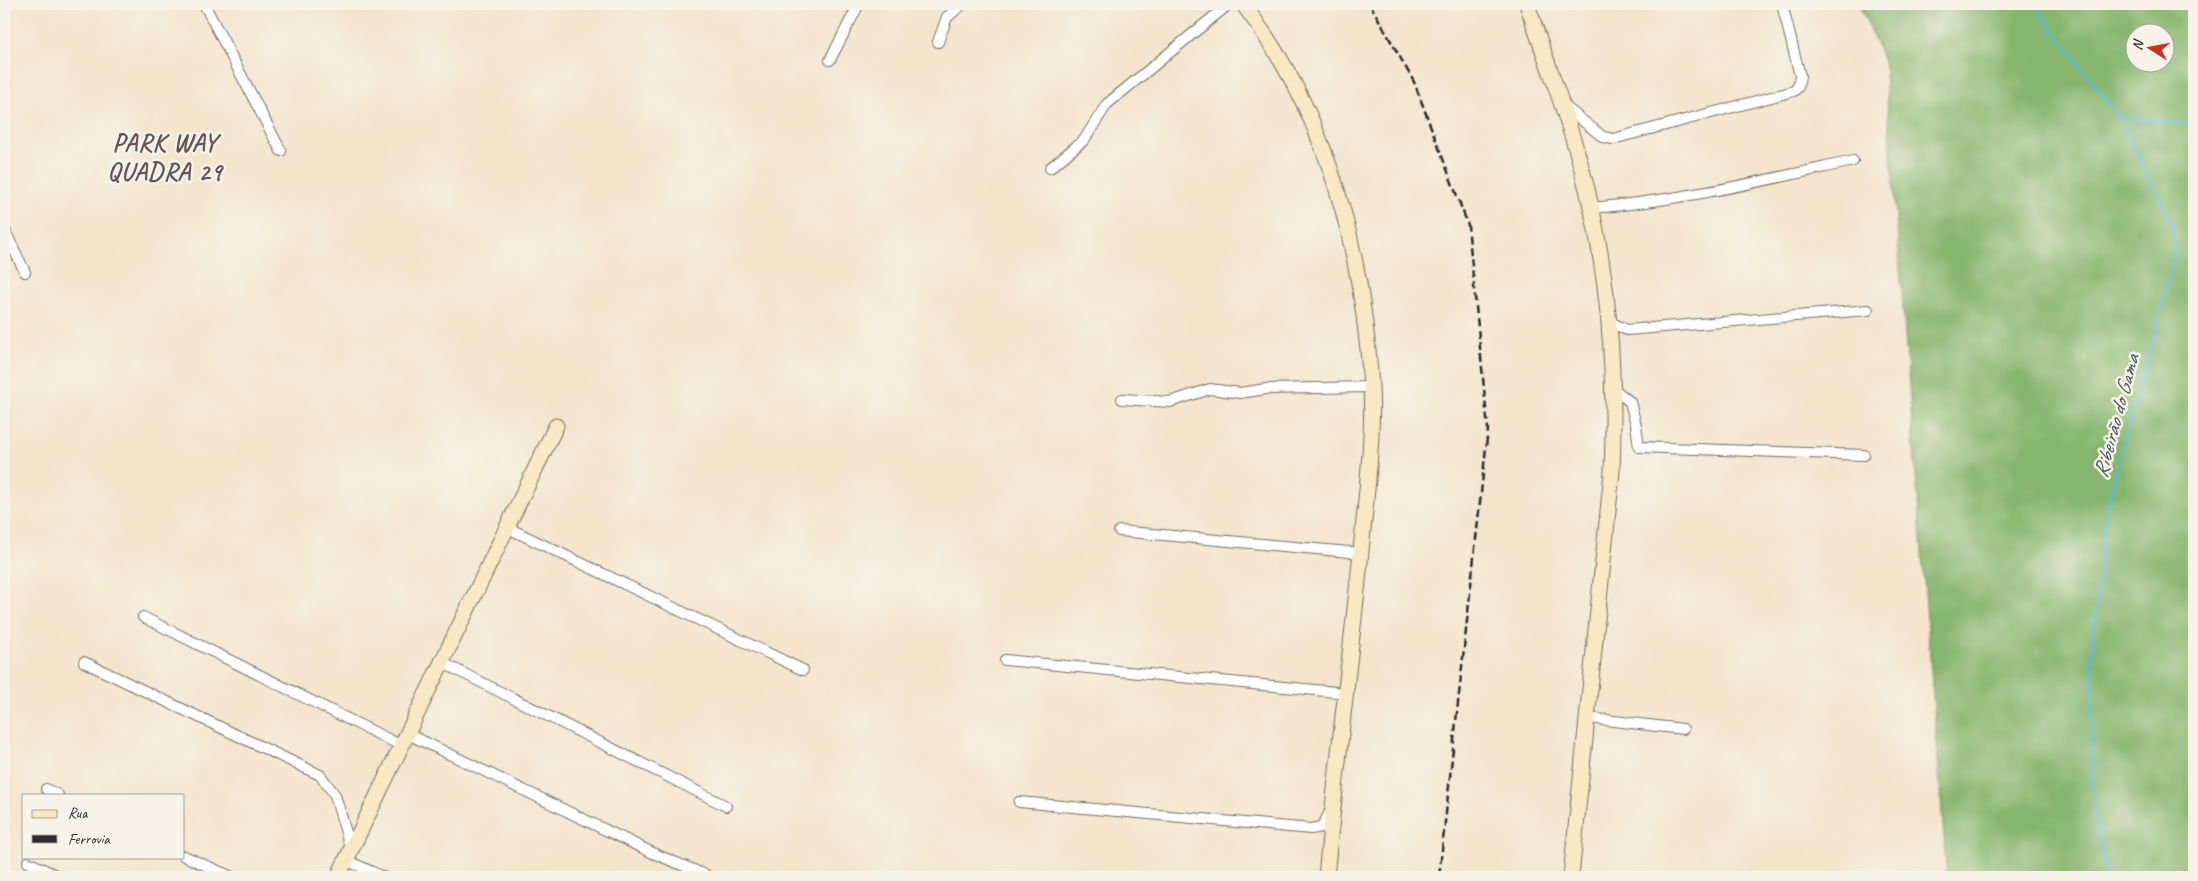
<svg xmlns="http://www.w3.org/2000/svg" width="2198" height="881" viewBox="0 0 2198 881" font-family="Caveat,sans-serif">
	<style>
		.forest { fill: #86b56d; stroke: #58704c; fill-rule: evenodd }
		.lines { fill: none; stroke-linecap: round; stroke-linejoin: round }
		.stream { stroke: #53b9d1; stroke-width: 2.5 }
		.street-casing { stroke: #716c63; stroke-width: 12 }
		.secondary-casing { stroke: #716c63; stroke-width: 17 }
		.street { stroke: #fff; stroke-width: 10 }
		.secondary { stroke: #f8e8c3; stroke-width: 15 }
		.rail { stroke: #2b2b2b; stroke-width: 2.5; stroke-dasharray: 8 4; stroke-linecap: butt }
		.labels { text-anchor: middle; stroke-width: 5; stroke-linejoin: round; paint-order: stroke }
		.water-label { font-size: 21px; font-style: italic; fill: #37565d; stroke: #f7f3e8 }
		.district-label { font-size: 25px; font-weight: bold; letter-spacing: 1px; fill: #665358; stroke: #f7f3e8 }
	</style>
	<rect width="100%" height="100%" fill="#f7f3e8"/>
	<filter id="ink" filterUnits="userSpaceOnUse"><feTurbulence type="fractalNoise" baseFrequency=".02" numOctaves="2"/><feDisplacementMap in="SourceGraphic" scale="10" xChannelSelector="R" yChannelSelector="G"/><feConvolveMatrix kernelMatrix="1 2 1 2 8 2 1 2 1" color-interpolation-filters="sRGB"/></filter>
	<filter id="wash" filterUnits="userSpaceOnUse"><feTurbulence type="fractalNoise" baseFrequency=".0096" numOctaves="4" result="noise"/><feDisplacementMap in="SourceGraphic" scale="20" xChannelSelector="R" yChannelSelector="G"/><feGaussianBlur stdDeviation="1.12" result="paint"/><feColorMatrix in="noise" values="0 0 0 0 0 0 0 0 0 0 0 0 0 0 0 0 0 1.4 0 .05"/><feComposite in="paint" operator="in"/></filter>
	<g filter="url(#wash)">
		<rect width="100%" height="100%" fill="#f4e4cc"/>
		<path class="forest" d="M1859,4H2194V877H1947L1884,62ZM2136,32H2166V62H2136Z"/>
		<g class="lines">
			<g class="stream">
				<path d="M2034,4L2118,116L2174,229V260L2107,507L2093,631L2091,784L2106,877"/>
				<path d="M2118,116L2194,126"/>
			</g>
		</g>
	</g>
	<g filter="url(#ink)">
		<g class="lines">
			<g class="street-casing">
				<g id="street">
					<path d="M204,4L281,151"/>
					<path d="M938,42L947,17L963,4"/>
					<path d="M830,60L859,4"/>
					<path d="M1563,105L1603,137L1613,139L1794,91L1798,87L1800,76L1782,4"/>
					<path d="M1050,168L1084,140L1107,104L1229,4"/>
					<path d="M1591,208C1680,201 1766,180 1853,161"/>
					<path d="M4,229L25,272"/>
					<path d="M1610,322L1627,330L1868,310"/>
					<path d="M1613,388L1630,402L1636,425L1639,447L1864,455"/>
					<path d="M1122,399L1170,402L1210,389L1240,393L1266,389L1371,387"/>
					<path d="M508,528L803,670"/>
					<path d="M1119,531L1360,553"/>
					<path d="M143,617L400,745"/>
					<path d="M1005,660L1346,693"/>
					<path d="M84,662L320,775L335,795L351,850"/>
					<path d="M441,662L726,806"/>
					<path d="M1588,718L1683,729"/>
					<path d="M406,733L655,854L706,875"/>
					<path d="M46,789L58,795"/>
					<path d="M1019,802L1311,829L1322,827L1330,812"/>
					<path d="M184,856L232,877"/>
					<path d="M346,860L383,877"/>
					<path d="M28,862L60,877"/>
				</g>
			</g>
			<g class="secondary-casing">
				<g id="secondary">
					<path d="M1243,4C1261,28 1278,54 1292,80C1342,174 1364,280 1371,385C1374,443 1365,504 1360,562C1349,667 1336,772 1326,877"/>
					<path d="M1527,4C1545,58 1566,111 1581,166C1609,268 1616,367 1612,472L1571,877"/>
					<path d="M338,877L556,426"/>
				</g>
			</g>
			<use href="#street" class="street"/>
			<use href="#secondary" class="secondary"/>
			<path class="rail" d="M1370,4L1414,82L1468,225L1488,429L1439,877"/>
		</g>
	</g>
	<g class="labels">
		<g class="water-label">
			<text transform="translate(2116 416) rotate(-75)" y="7">Ribeirão do Gama</text>
		</g>
		<g class="district-label">
			<text x="165" y="151">PARK WAY<tspan x="165" dy="29">QUADRA 29</tspan></text>
		</g>
	</g>
	<rect width="2198" height="881" fill="none" stroke="#f7f3e8" stroke-width="20"/>
	<rect x="22" y="794" width="162" height="65" fill="#f7f3e8" stroke="#a5a39c"/>
	<rect x="32" y="810" width="25" height="8" fill="#f8e8c3" stroke="#a5a39c"/>
	<text x="68" y="818" font-size="15" fill="#2b2b2b">Rua</text>
	<rect x="32" y="835" width="25" height="8" fill="#2b2b2b" stroke="#a5a39c"/>
	<text x="68" y="844" font-size="15" fill="#2b2b2b">Ferrovia</text>
	<g transform="translate(2150 48) rotate(281)"><circle r="24" fill="#f7f3e8" stroke="#a5a39c"/>
	<path d="M0-4L9 19L0 12L-9 19Z" fill="#c8321e"/>
	<text y="-8" font-size="14" font-weight="bold" text-anchor="middle" fill="#2b2b2b">N</text>
	</g>
</svg>
